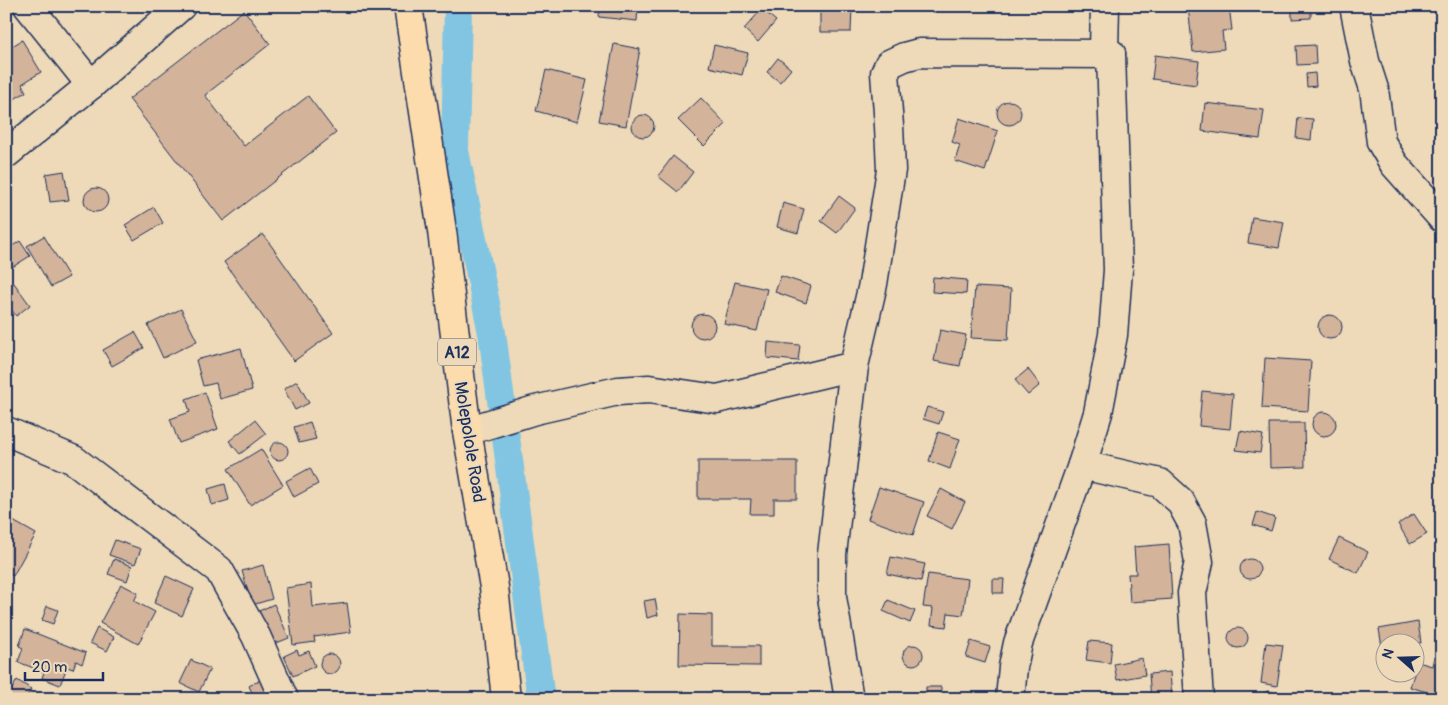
<svg xmlns="http://www.w3.org/2000/svg" width="1448" height="705" viewBox="0 0 1448 705" font-family="Pangolin,sans-serif">
	<style>
		.lines { fill: none; stroke-linecap: round; stroke-linejoin: round }
		.canal { stroke: #81c5e2; stroke-width: 28 }
		.building { fill: #d3b39a; stroke: #1b2f5e }
		.minor-casing { stroke: #1b2f5e; stroke-width: 31 }
		.tertiary-casing { stroke: #1b2f5e; stroke-width: 31 }
		.primary-casing { stroke: #1b2f5e; stroke-width: 31 }
		.minor { stroke: #eedab8; stroke-width: 28 }
		.tertiary { stroke: #eedab8; stroke-width: 28 }
		.primary { stroke: #fcdcac; stroke-width: 28 }
		.labels { text-anchor: middle; stroke-width: 4.5; stroke-linejoin: round; paint-order: stroke }
		.shield { fill: #eedab8; stroke: #5a6279; stroke-width: 1 }
		.shield-label { font-size: 16px; font-weight: bold; fill: #1b2f5e }
		.street-label { font-size: 18px; fill: #1b2f5e; stroke: #eedab8 }
	</style>
	<rect width="100%" height="100%" fill="#eedab8"/>
	<filter id="ink" filterUnits="userSpaceOnUse"><feTurbulence type="fractalNoise" baseFrequency=".02" numOctaves="2"/><feDisplacementMap in="SourceGraphic" scale="10" xChannelSelector="R" yChannelSelector="G"/><feConvolveMatrix kernelMatrix="1 2 1 2 8 2 1 2 1" color-interpolation-filters="sRGB"/></filter>
	<g filter="url(#ink)">
		<g class="lines">
			<path class="canal" d="M458,6L455,151L492,333L541,699"/>
		</g>
		<g class="building">
			<path d="M600,6H638L637,21L599,17Z"/>
			<path d="M820,6H852L851,32H820Z"/>
			<path d="M1188,6H1229L1232,30L1222,31L1224,49L1193,52Z"/>
			<path d="M1292,6H1311V18L1292,19Z"/>
			<path d="M762,9L776,21L758,42L744,29Z"/>
			<path d="M244,10L270,44L205,95L244,146L308,96L336,133L223,221L129,99Z"/>
			<path d="M1442,28V48L1436,40V35Z"/>
			<path d="M22,40L41,72L22,84L26,92L6,104V50Z"/>
			<path d="M614,44L640,49L626,126L599,121Z"/>
			<path d="M714,45L748,53L742,75L709,67Z"/>
			<path d="M1315,45L1316,64L1297,65L1296,46Z"/>
			<path d="M1155,55L1199,61L1196,85L1152,79Z"/>
			<path d="M778,58L791,69L780,82L767,72Z"/>
			<path d="M546,70L587,80L577,122L536,111Z"/>
			<path d="M1315,73L1316,86L1307,87L1306,74Z"/>
			<path d="M701,98L726,124L704,146L678,120Z"/>
			<circle cx="1009" cy="113" r="12"/>
			<path d="M1205,103L1264,110L1260,139L1202,131Z"/>
			<circle cx="643" cy="126" r="11"/>
			<path d="M959,118L998,131L985,171L955,161L960,145L952,142Z"/>
			<path d="M1298,118L1313,119L1311,140L1296,138Z"/>
			<path d="M673,156L693,172L678,192L658,176Z"/>
			<path d="M64,171L69,200L50,202L46,174Z"/>
			<circle cx="96" cy="200" r="12"/>
			<path d="M839,196L855,208L837,233L821,221Z"/>
			<path d="M783,203L804,209L798,233L777,227Z"/>
			<path d="M154,207L163,223L134,240L125,225Z"/>
			<path d="M1252,217L1284,222L1279,248L1248,243Z"/>
			<path d="M263,234L333,333L294,361L224,262Z"/>
			<path d="M44,236L69,277L51,287L27,246Z"/>
			<path d="M20,241L30,256L6,271V250Z"/>
			<path d="M781,276L811,286L806,303L775,292Z"/>
			<path d="M933,277L967,280L966,294L932,292Z"/>
			<path d="M735,282L767,289L757,331L724,324Z"/>
			<path d="M14,283L30,305L16,316L6,302V288Z"/>
			<path d="M975,287L1011,289L1008,340L971,338Z"/>
			<path d="M181,309L197,341L163,358L148,325Z"/>
			<circle cx="703" cy="326" r="12"/>
			<circle cx="1330" cy="327" r="12"/>
			<path d="M940,330L966,335L960,366L934,361Z"/>
			<path d="M135,332L144,348L112,366L103,350Z"/>
			<path d="M768,342L800,345L798,361L767,358Z"/>
			<path d="M241,348L252,390L220,399L216,383L203,386L196,360Z"/>
			<path d="M1265,358L1311,361L1308,411L1262,408Z"/>
			<path d="M1028,369L1040,385L1028,395L1015,380Z"/>
			<path d="M297,381L309,403L295,410L284,389Z"/>
			<path d="M1202,391L1233,394L1230,429L1199,426Z"/>
			<path d="M205,392L218,429L179,443L170,419L190,412L186,399Z"/>
			<path d="M927,407L943,412L939,424L923,419Z"/>
			<circle cx="1324" cy="424" r="12"/>
			<path d="M255,420L266,434L240,454L229,441Z"/>
			<path d="M310,422L316,439L299,443L294,427Z"/>
			<path d="M1269,423H1304L1305,467L1270,468Z"/>
			<path d="M1240,431L1263,435L1260,453L1236,450Z"/>
			<path d="M938,432L960,439L950,469L929,461Z"/>
			<circle cx="279" cy="451" r="9"/>
			<path d="M261,449L283,485L250,505L228,469Z"/>
			<path d="M698,461H797V499H774V514H750L751,499H698Z"/>
			<path d="M310,468L318,484L294,497L286,481Z"/>
			<path d="M225,484L229,500L212,505L208,489Z"/>
			<path d="M879,487L924,502L913,535L868,519Z"/>
			<path d="M941,489L965,502L952,529L927,516Z"/>
			<path d="M1257,512L1275,518L1271,531L1253,525Z"/>
			<path d="M1414,514L1427,534L1410,544L1398,524Z"/>
			<path d="M6,517L36,534L13,576L6,572Z"/>
			<path d="M1339,538L1368,552L1358,573L1329,559Z"/>
			<path d="M115,540L141,549L135,564L109,555Z"/>
			<path d="M1169,544L1172,599L1130,602L1128,574H1136L1134,547Z"/>
			<path d="M891,557L925,564L921,581L887,574Z"/>
			<path d="M114,559L132,566L127,581L108,574Z"/>
			<circle cx="1250" cy="569" r="10"/>
			<path d="M263,565L272,599L252,605L242,571Z"/>
			<path d="M928,574L968,579L963,615L948,613L946,627L931,625L933,608L923,607Z"/>
			<path d="M166,576L194,589L182,616L154,603Z"/>
			<path d="M993,579H1004L1003,593H993Z"/>
			<path d="M121,584L138,593L134,601L155,612L138,644L100,623Z"/>
			<path d="M311,584L313,607L347,603L351,632L314,637L315,642L293,645L286,588Z"/>
			<path d="M655,599L658,615L647,618L644,601Z"/>
			<path d="M888,600L915,611L910,623L883,611Z"/>
			<path d="M274,604L289,638L274,644L259,611Z"/>
			<path d="M47,606L58,610L53,624L42,620Z"/>
			<path d="M680,614L712,615V646H759V666L679,665Z"/>
			<path d="M1418,622L1421,643L1386,642L1385,665L1379,629Z"/>
			<path d="M97,628L114,637L107,651L90,643Z"/>
			<circle cx="1238" cy="638" r="10"/>
			<path d="M25,629L86,653L82,664L76,661L73,669L67,667L60,685L42,678L44,672L18,662L23,648L19,646Z"/>
			<path d="M971,641L990,647L985,663L966,657Z"/>
			<path d="M1089,641L1112,643L1110,663L1086,660Z"/>
			<path d="M1266,643L1283,645L1277,686L1261,683Z"/>
			<circle cx="913" cy="655" r="10"/>
			<path d="M297,650L299,655L309,651L315,666L293,676L284,656Z"/>
			<circle cx="330" cy="664" r="10"/>
			<path d="M1434,657L1442,660V699H1425L1427,692L1410,687L1418,662L1432,666Z"/>
			<path d="M1142,658L1145,675L1117,680L1114,664Z"/>
			<path d="M191,660L210,669L199,692L180,683Z"/>
			<path d="M1170,672L1172,699H1151L1149,674Z"/>
			<path d="M17,680L31,689L28,695L34,699H6Z"/>
			<path d="M260,680L269,699H255L249,686Z"/>
			<path d="M926,687H941V699H907V696L926,697Z"/>
			<path d="M1269,691L1275,693L1278,699H1259L1263,693Z"/>
		</g>
		<g class="lines">
			<g class="minor-casing">
				<g id="minor">
					<path d="M28,6L91,85"/>
					<path d="M6,154L91,85L181,6"/>
					<path d="M6,431L74,460L219,570L256,636L284,699"/>
					<path d="M467,431L535,410L618,391L649,389L717,399L854,366"/>
					<path d="M1082,465L1160,483L1180,501L1192,523L1199,562L1192,593L1199,699"/>
					<path d="M849,699L832,597V554L854,366L873,284L891,170L889,126L885,73L889,64L904,57L919,53L1111,54"/>
					<path d="M1010,699L1013,667L1018,643L1082,465L1098,413L1113,335L1118,270L1111,54L1104,50L1105,6"/>
				</g>
			</g>
			<g class="tertiary-casing">
				<path id="tertiary" d="M1354,6L1365,61L1374,89L1381,142L1394,164L1442,218"/>
			</g>
			<g class="primary-casing">
				<path id="primary" d="M408,6L442,231L467,431L494,587L506,699"/>
			</g>
			<use href="#minor" class="minor"/>
			<use href="#tertiary" class="tertiary"/>
			<use href="#primary" class="primary"/>
		</g>
	</g>
	<g class="labels">
		<rect class="shield" x="438" y="338.5" width="38" height="27" rx="4"/>
		<g class="shield-label">
			<text x="457" y="358">A12</text>
		</g>
		<g class="street-label">
			<text transform="translate(470 442) rotate(81)" y="6">Molepolole Road</text>
		</g>
	</g>
	<rect width="1448" height="705" fill="none" stroke="#eedab8" stroke-width="25"/>
	<rect x="12" y="12" width="1423" height="680" fill="none" stroke="#1b2f5e" stroke-width="2" filter="url(#ink)"/>
	<g transform="translate(1400 658) rotate(290)"><circle r="24" fill="#eedab8" stroke="#9a9694"/>
	<path d="M0-4L9 19L0 12L-9 19Z" fill="#1b2f5e"/>
	<text y="-8" font-size="14" font-weight="bold" text-anchor="middle" fill="#1b2f5e">N</text>
	</g>
	<path d="M25 672v8h78v-8" fill="none" stroke="#1b2f5e" stroke-width="2.5"/>
	<text x="32" y="672" font-size="15" fill="#1b2f5e" stroke="#eedab8" stroke-width="4" paint-order="stroke">20 m</text>
</svg>
